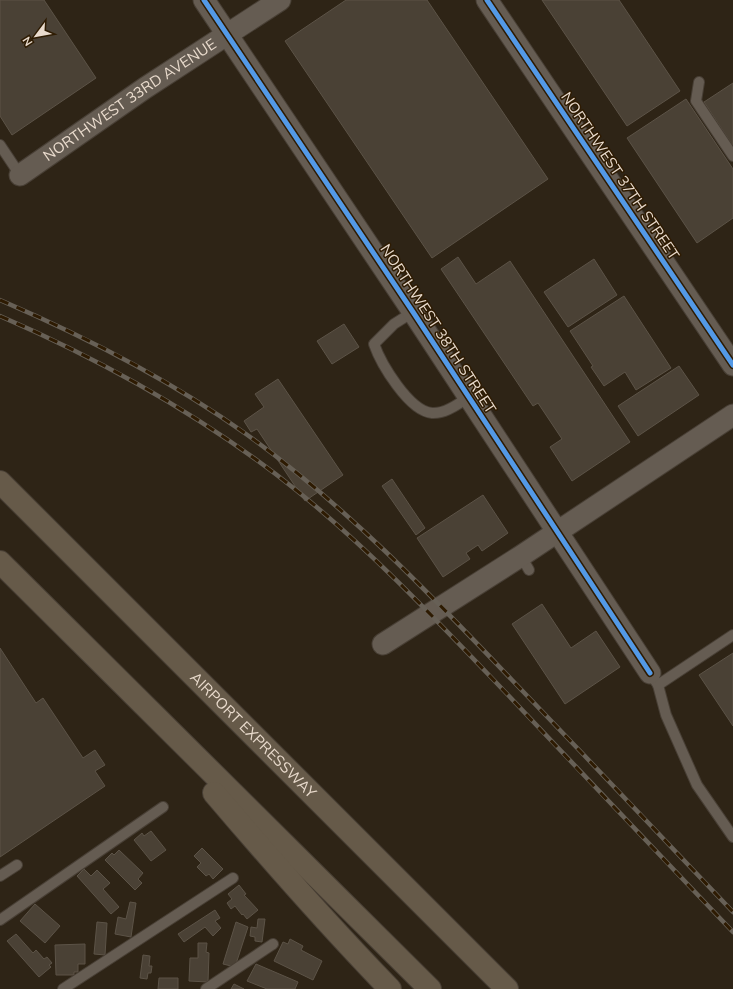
<svg xmlns="http://www.w3.org/2000/svg" width="733" height="989" viewBox="0 0 733 989" font-family="Mulish,sans-serif">
	<style>
		.building { fill: #4a4135; stroke: #5c5347 }
		.lines { fill: none; stroke-linecap: round; stroke-linejoin: round }
		.lane-casing { stroke: #483f35; stroke-width: 12 }
		.street-casing { stroke: #483f35; stroke-width: 23 }
		.highway-casing { stroke: #483f35; stroke-width: 24 }
		.lane { stroke: #655c52; stroke-width: 10 }
		.street { stroke: #655c52; stroke-width: 21 }
		.highway { stroke: #665a49; stroke-width: 22 }
		.rail-casing { stroke: #676056; stroke-width: 4.5 }
		.rail { stroke: #2e1b02; stroke-width: 3; stroke-dasharray: 9; stroke-linecap: butt }
		.cycleway-casing { stroke: #2e1b02; stroke-width: 8 }
		.cycleway { stroke: #5399e6; stroke-width: 5 }
		.labels { text-anchor: middle; stroke-width: 3; stroke-linejoin: round; paint-order: stroke }
		.street-label { font-size: 15px; fill: #e9dbcd; stroke: #2e1b02 }
	</style>
	<rect width="100%" height="100%" fill="#2e2416"/>
	<g class="building">
		<path d="M0,0H44L96,78L12,135L0,116Z"/>
		<path d="M346,0H427L548,179L432,258L285,41Z"/>
		<path d="M542,0H619L680,91L627,126Z"/>
		<path d="M733,83V146L704,102Z"/>
		<path d="M686,99L733,169V218L697,243L627,138Z"/>
		<path d="M458,257L476,284L510,261L630,442L572,481L550,447L562,439L538,403L533,406L441,269Z"/>
		<path d="M594,259L617,295L568,327L544,292Z"/>
		<path d="M624,296L671,368L636,390L625,372L604,386L591,367L593,366L570,331Z"/>
		<path d="M344,324L359,347L332,364L317,341Z"/>
		<path d="M679,366L699,395L638,436L618,406Z"/>
		<path d="M278,379L343,475L305,501L257,429L251,432L244,421L264,407L255,394Z"/>
		<path d="M392,479L425,528L416,535L382,486Z"/>
		<path d="M483,495L508,533L482,551L478,545L466,553L470,559L443,577L417,538Z"/>
		<path d="M542,604L571,648L596,631L620,667L565,704L512,624Z"/>
		<path d="M0,648L36,703L43,698L83,758L95,750L105,765L95,771L105,786L0,857Z"/>
		<path d="M733,653V726L699,675Z"/>
		<path d="M151,831L166,850L151,861L134,840L142,833L144,836Z"/>
		<path d="M202,848L223,869L213,879L209,874L206,876L197,867L201,863L194,856Z"/>
		<path d="M119,850L143,873L138,879L142,883L135,890L105,860L112,853L114,855Z"/>
		<path d="M84,869L91,876L97,870L110,883L103,889L119,907L111,914L77,876Z"/>
		<path d="M239,885L246,894L244,895L258,910L247,919L243,914L242,915L235,906L231,909L227,903L232,899L228,894Z"/>
		<path d="M130,902L136,903L131,937L115,934L118,917L126,919Z"/>
		<path d="M35,904L60,926L45,943L20,921Z"/>
		<path d="M215,910L220,918L215,921L221,928L213,936L205,927L184,942L178,934Z"/>
		<path d="M258,919H265L262,942L255,941V937L250,936L251,927L257,928Z"/>
		<path d="M97,922L107,923L105,955L94,954Z"/>
		<path d="M236,922L248,927L235,967L223,964Z"/>
		<path d="M16,934L33,953L36,950L44,959L47,957L52,963L49,965L51,967L39,977L7,941Z"/>
		<path d="M290,939L303,946L301,950L322,961L313,980L274,961L283,942L288,944Z"/>
		<path d="M198,943H207L206,952L209,953L208,982L189,981L190,958H198Z"/>
		<path d="M85,944V964H78V972H74V975H56L55,945Z"/>
		<path d="M143,955L150,956L149,966H152L151,973H148L147,979L140,978Z"/>
		<path d="M256,964L298,982L295,989H267L247,981Z"/>
		<path d="M159,978H178V989H158Z"/>
		<path d="M234,984L244,989H231Z"/>
	</g>
	<g class="lines">
		<g class="lane-casing">
			<g id="lane">
				<path d="M699,82L696,101L733,156"/>
				<path d="M0,145L20,175"/>
				<path d="M413,312L394,324L374,344C381,364 409,411 432,413C444,414 459,404 468,397"/>
				<path d="M521,556L529,570"/>
				<path d="M650,673L658,685L666,715L697,785L733,837"/>
				<path d="M658,685L733,635"/>
				<path d="M0,876L17,865"/>
				<path d="M0,920L163,807"/>
				<path d="M63,989L233,878"/>
				<path d="M206,989L273,944"/>
			</g>
		</g>
		<g class="street-casing">
			<g id="street">
				<path d="M204,0L413,312L650,673"/>
				<path d="M487,0L733,365"/>
				<path id="s1" d="M20,175L145,88L280,0"/>
				<path d="M383,644L521,556L733,415"/>
			</g>
		</g>
		<g class="highway-casing">
			<g id="highway">
				<path id="s2" d="M0,482L507,989"/>
				<path d="M0,562L430,989"/>
				<path d="M214,793C271,860 329,926 390,989"/>
			</g>
		</g>
		<use href="#lane" class="lane"/>
		<use href="#street" class="street"/>
		<use href="#highway" class="highway"/>
		<g class="rail-casing">
			<g id="rail">
				<path d="M0,300C86,337 169,379 246,434C345,505 429,593 512,680C586,757 659,834 733,912"/>
				<path d="M0,316C106,362 206,418 296,490C373,552 441,625 509,696C583,775 658,853 733,932"/>
			</g>
		</g>
		<use href="#rail" class="rail"/>
		<g class="cycleway-casing">
			<g id="cycleway">
				<path d="M204,0L413,312L650,673"/>
				<path d="M487,0L733,365"/>
			</g>
		</g>
		<use href="#cycleway" class="cycleway"/>
	</g>
	<g class="labels">
		<g class="street-label">
			<text dy="5" stroke="none"><textPath href="#s1" startOffset="133">NORTHWEST 33RD AVENUE</textPath></text>
			<text transform="translate(620 176) rotate(56)" y="5">NORTHWEST 37TH STREET</text>
			<text transform="translate(438 329) rotate(57)" y="5">NORTHWEST 38TH STREET</text>
			<text dy="5" stroke="none"><textPath href="#s2" startOffset="358">AIRPORT EXPRESSWAY</textPath></text>
		</g>
	</g>
	<g transform="translate(36 36) rotate(238)" stroke="#2e1b02" stroke-width="3" paint-order="stroke">
	<path d="M0-3L7 15L0 10L-7 15Z" fill="#e9dbcd"/>
	<text y="-6" font-size="11" font-weight="bold" text-anchor="middle" fill="#e9dbcd">N</text>
	</g>
</svg>
